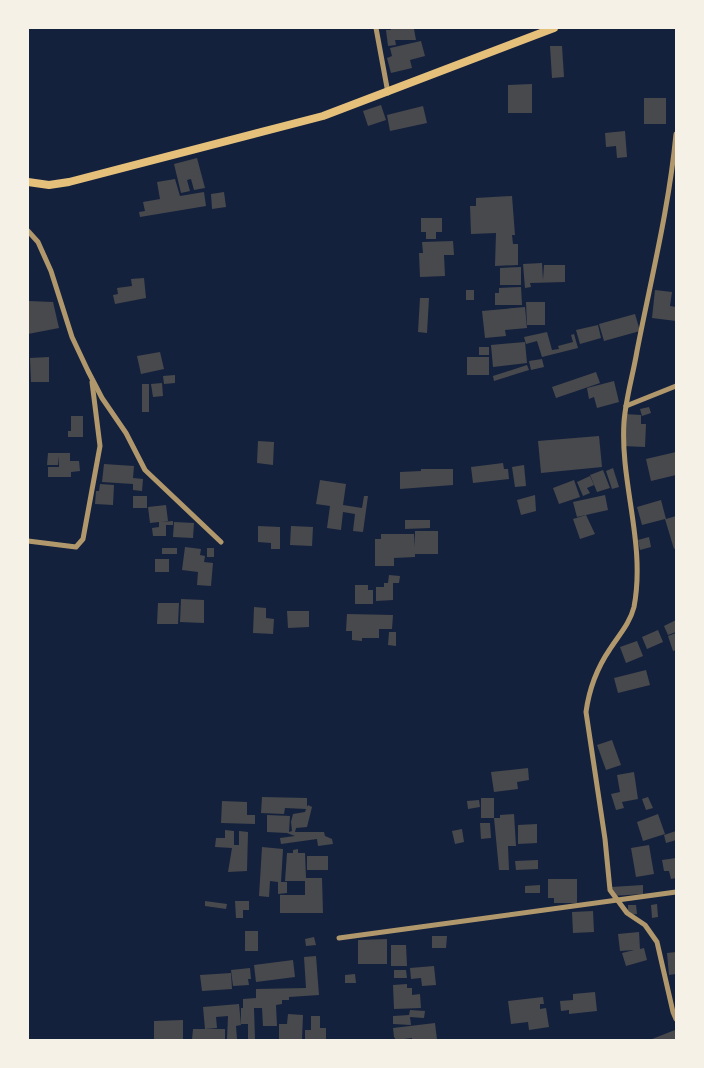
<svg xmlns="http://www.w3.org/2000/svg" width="704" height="1068" viewBox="0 0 704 1068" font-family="'Nunito Sans',sans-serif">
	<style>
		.building { fill: #48494c }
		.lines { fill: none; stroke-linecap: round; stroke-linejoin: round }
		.minor { stroke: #b1986c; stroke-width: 5 }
		.secondary { stroke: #e5c07b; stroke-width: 8 }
	</style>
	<rect width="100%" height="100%" fill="#14213d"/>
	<g class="building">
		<path d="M390,28H419L420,29H414L416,40H395L396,45L388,46L386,30H391Z"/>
		<path d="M421,41L425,56L410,60L412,68L391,73L387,58L392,56L390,48Z"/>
		<path d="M550,46H562L564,77L552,78Z"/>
		<path d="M532,84V113H508V85Z"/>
		<rect x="644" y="98" width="22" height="26"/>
		<path d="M381,105L386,120L368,126L363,111Z"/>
		<path d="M423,106L427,123L390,131L387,115Z"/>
		<path d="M625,131L627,157L617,158L616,146L606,147L605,133Z"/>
		<path d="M197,158L205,188L194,190L191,179L187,180L190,191L181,193L174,164Z"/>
		<path d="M175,179L180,196L204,192L206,206L140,217L139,212L145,211L143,202L160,199L157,182Z"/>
		<path d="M224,192L226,207L212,209L211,194Z"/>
		<path d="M512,196L515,235H512L513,244H518V265L495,266L496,233L471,234L470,206H476V198Z"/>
		<path d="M421,218H442V232H436V239H426V232H421Z"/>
		<path d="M453,241L454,255H444L445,276L420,277L419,253H423L422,242Z"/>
		<path d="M542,263L543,280L544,265H565V282L530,283L531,287L525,288L523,264Z"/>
		<path d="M521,267V285H500V268Z"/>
		<path d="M144,278L146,298L115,304L113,295L118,294L117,288L132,286L131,279Z"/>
		<path d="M521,287L522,305H495V293H499V288Z"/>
		<rect x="466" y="290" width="8" height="10"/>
		<path d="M655,290L672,292L670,306L676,307V321L652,318Z"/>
		<path d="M420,298H429L427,333L418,332Z"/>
		<path d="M28,301L53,302L59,328L28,334Z"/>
		<path d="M526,302H545V325H527Z"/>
		<path d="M525,307L527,328L505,330L506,336L485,338L482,311Z"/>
		<path d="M635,314L640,331L604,341L599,324Z"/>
		<path d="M598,325L601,338L580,344L576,330Z"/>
		<path d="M547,332L552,350L559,349L558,346L573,342L571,335L574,334L578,348L542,357L537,341L526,344L524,337Z"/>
		<path d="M525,342L527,363L493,367L491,345Z"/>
		<rect x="479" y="347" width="10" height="8"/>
		<path d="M160,352L164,369L141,374L137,356Z"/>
		<path d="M49,357V382H31L30,358Z"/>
		<rect x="467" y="357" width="22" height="18"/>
		<path d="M542,359L544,367L531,370L529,361Z"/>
		<path d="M527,365L529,370L494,381L493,376Z"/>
		<path d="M596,372L600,383L556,398L552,387Z"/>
		<path d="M175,375V383L164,384L163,376Z"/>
		<path d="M614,381L619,402L597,408L594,397L589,399L587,388Z"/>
		<path d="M162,383L163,396L153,397L151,384Z"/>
		<rect x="142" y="384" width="7" height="28"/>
		<path d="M649,407L651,413L642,416L640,409Z"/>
		<path d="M624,414L641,415V424H646L645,447L623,446Z"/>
		<path d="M71,416H83V437H68V431H71Z"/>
		<path d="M599,436L602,467L541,473L538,441Z"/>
		<path d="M258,441L274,442L273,465L257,463Z"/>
		<path d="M676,452V475L651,481L646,459Z"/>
		<path d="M48,453H70V461H79L80,471L71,472V477H48V467H59V456L58,465H47Z"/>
		<path d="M503,463L504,469H508L509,479L473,483L471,467Z"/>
		<path d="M104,464L134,466L133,478L143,479L142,491L133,490V484L102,482Z"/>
		<path d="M524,465L526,486L515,487L512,467Z"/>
		<path d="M613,468L619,487L612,489L606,471Z"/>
		<path d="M421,469H453V485L400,489V472L421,471Z"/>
		<path d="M603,470L610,488L597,492L590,475Z"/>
		<path d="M590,476L594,485L587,488L590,493L583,496L577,482Z"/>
		<path d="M320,480L346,484L343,505L362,508L364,496H368L363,532L353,531L355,514L343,512L341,530L327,528L330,506L316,504Z"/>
		<path d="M574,480L580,497L559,504L553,488Z"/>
		<path d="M100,484L114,485L113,505L95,504L96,491H99Z"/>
		<path d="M535,495L536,511L521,515L517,500Z"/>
		<path d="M605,495L608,510L577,517L573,502Z"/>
		<rect x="133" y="496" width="14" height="12"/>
		<path d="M661,500L666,519L676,516V548L674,549L665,519L642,525L637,507Z"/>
		<path d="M166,505L168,521L161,522L173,521V525H166V536H153L152,528L159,527V522L150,523L148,507Z"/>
		<path d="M586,515L595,534L580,539L573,519Z"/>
		<path d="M405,520H430V528L405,529Z"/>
		<path d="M174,522L194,523L193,538L173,537Z"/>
		<path d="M258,526L280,527V549H271V543L258,542Z"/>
		<path d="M291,526L313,527L312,546L290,545Z"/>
		<path d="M415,531H438V554H415V557L394,558V566H375V539H381V534H414L415,547Z"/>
		<path d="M649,537L651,547L640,550L638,540Z"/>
		<path d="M185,547L201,549L200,555L205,556L204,562L213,563L211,586L197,585L198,572L182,570Z"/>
		<rect x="162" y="548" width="15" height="6"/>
		<rect x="207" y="548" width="7" height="9"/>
		<rect x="155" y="559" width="14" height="13"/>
		<path d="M389,575L400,576L399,583H393V600L376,601V587H384V583H388Z"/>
		<path d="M355,585H368V590H373V604H355Z"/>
		<path d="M181,599L204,600V623L180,622Z"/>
		<path d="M158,603H179L178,624H157Z"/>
		<path d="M254,607L266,608V618L274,619L273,634L253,633Z"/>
		<path d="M287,611H309V627L288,628Z"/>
		<path d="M347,614L393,615L392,629H379V638H362V641L352,640V631H346Z"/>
		<path d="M676,620V632L668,635L664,626Z"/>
		<path d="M658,630L663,642L647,649L642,637Z"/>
		<path d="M389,632H396V646L388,645Z"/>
		<path d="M676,633V650L673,651L668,636Z"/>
		<path d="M637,641L643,656L626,663L620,647Z"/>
		<path d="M646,670L650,685L618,693L614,678Z"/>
		<path d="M612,740L621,765L606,770L597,745Z"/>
		<path d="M528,768L529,780L517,782L518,789L494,792L491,772Z"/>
		<path d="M634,772L638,799L622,802L624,808L616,810L611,794L620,792L617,775Z"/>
		<path d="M262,797L307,798V807L308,805L312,807L307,827L296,828L295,832H324L325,836L332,839L333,844L318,846L317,839L281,844L280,838L295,836L287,833L267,832V815L290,816L289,832L292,831L291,822L293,814L305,812L306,809L285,808L284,814L261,813Z"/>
		<path d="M648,797L653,808L646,810L642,799Z"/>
		<path d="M481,798H494V818H500V815L514,814L516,846H508L509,870H499L494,818H481Z"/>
		<path d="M479,800L480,807L468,809L467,801Z"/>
		<path d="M222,801L247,802V815H255V824L221,823Z"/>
		<path d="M658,814L665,834L643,841L637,822Z"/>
		<path d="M480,823H490L491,838L481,839Z"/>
		<path d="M537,824V843L518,844V825Z"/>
		<path d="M462,829L464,842L455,844L452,831Z"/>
		<path d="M225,830L234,831V845H239V831L248,832L247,871L228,872L232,848L215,847L216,838H225Z"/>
		<path d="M676,831V840L666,843L664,835Z"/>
		<path d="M649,845L654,874L636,877L631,848Z"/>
		<path d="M262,847L283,849L281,882H287V893L278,894V882L270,881L269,897L259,896Z"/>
		<path d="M298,849V853H305L306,878H322L323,913H280V895H305V881H285L287,853H293V850Z"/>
		<rect x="307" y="856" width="21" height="14"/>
		<path d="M676,858V878L671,879L669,871H664L662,860Z"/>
		<path d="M538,860V869L516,870L515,861Z"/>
		<path d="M548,879H577V903H554V898H548Z"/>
		<path d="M540,885V893H525V886Z"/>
		<path d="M643,885V894L612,896L611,887Z"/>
		<path d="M205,901L227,904L226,909L205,906Z"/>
		<path d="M235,901H249V910H243V918H236Z"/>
		<path d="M657,904L658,917L652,918L651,905Z"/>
		<path d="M628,905H636L637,914L628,915Z"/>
		<path d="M593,911L594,932L573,933L572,912Z"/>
		<rect x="245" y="931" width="13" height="20"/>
		<path d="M639,932L640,949L644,948L647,960L626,966L622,953L634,950L620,951L618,934Z"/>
		<path d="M432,936H447L446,948H432Z"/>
		<path d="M314,937L316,945L306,946L305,939Z"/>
		<path d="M387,939V964H358V940Z"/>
		<path d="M391,945H406L407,966H391Z"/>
		<path d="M676,952V974L669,975L667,953Z"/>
		<path d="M316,956L319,995L289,997V1000H282V1004L276,1005L277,1026H263L262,1008H254L255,1039L248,1040V1024H241V1008H243V999L256,998V989L306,988L304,957Z"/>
		<path d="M293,960L295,977L256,982L254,965Z"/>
		<path d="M434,966L436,985L422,986L421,978L411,979L410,968Z"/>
		<path d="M250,968L251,979H248L249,985L233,986L231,970Z"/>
		<path d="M394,970H406L407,978H394Z"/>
		<path d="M231,973L232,989L202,991L200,975Z"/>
		<path d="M355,974L356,983H345V975Z"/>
		<path d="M407,984V988H412V995L420,994L421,1008L394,1009L393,985Z"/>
		<path d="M595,992L597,1011L569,1014V1010L561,1011L560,1001L573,1000V994Z"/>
		<path d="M543,997L544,1004H540V1009L546,1008L549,1027L529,1030L528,1022L511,1024L508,1001Z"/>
		<path d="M239,1004L241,1025L236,1026L237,1039H227L228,1016L216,1017L217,1028L205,1029L203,1007Z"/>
		<path d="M410,1010L425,1011L424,1018L410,1017L411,1025L393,1024V1016L409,1015Z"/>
		<path d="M288,1014L303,1015L302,1040H279V1024H287Z"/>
		<path d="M311,1016H320V1028H326V1040H305V1030H311Z"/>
		<path d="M183,1020V1040H154V1021Z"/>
		<path d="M435,1023L437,1040H412V1038L396,1040L394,1037L393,1028Z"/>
		<path d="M193,1029H225V1040H192Z"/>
		<path d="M675,1030L676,1040H653L652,1039Z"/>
	</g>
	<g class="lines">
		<g class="minor">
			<path d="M376,28L388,93"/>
			<path d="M676,134C669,208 651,279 637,351C633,375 626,397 624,422C620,483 646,544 634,607C630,623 619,635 610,649C597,668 589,690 586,712L605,839L610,890L627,913L645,925L657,942L673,1012L676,1019"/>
			<path d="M28,231L38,242L51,271L72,337L88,371L102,398L126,433L145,470L221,542"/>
			<path d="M626,406L676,386"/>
			<path d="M28,541L76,547L83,539L100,446L92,382"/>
			<path d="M339,938L676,892"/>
		</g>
		<path class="secondary" d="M28,182L49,185L69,182L323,116L554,28"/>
	</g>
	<rect width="704" height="1068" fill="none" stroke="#f6f1e7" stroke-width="58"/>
</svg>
